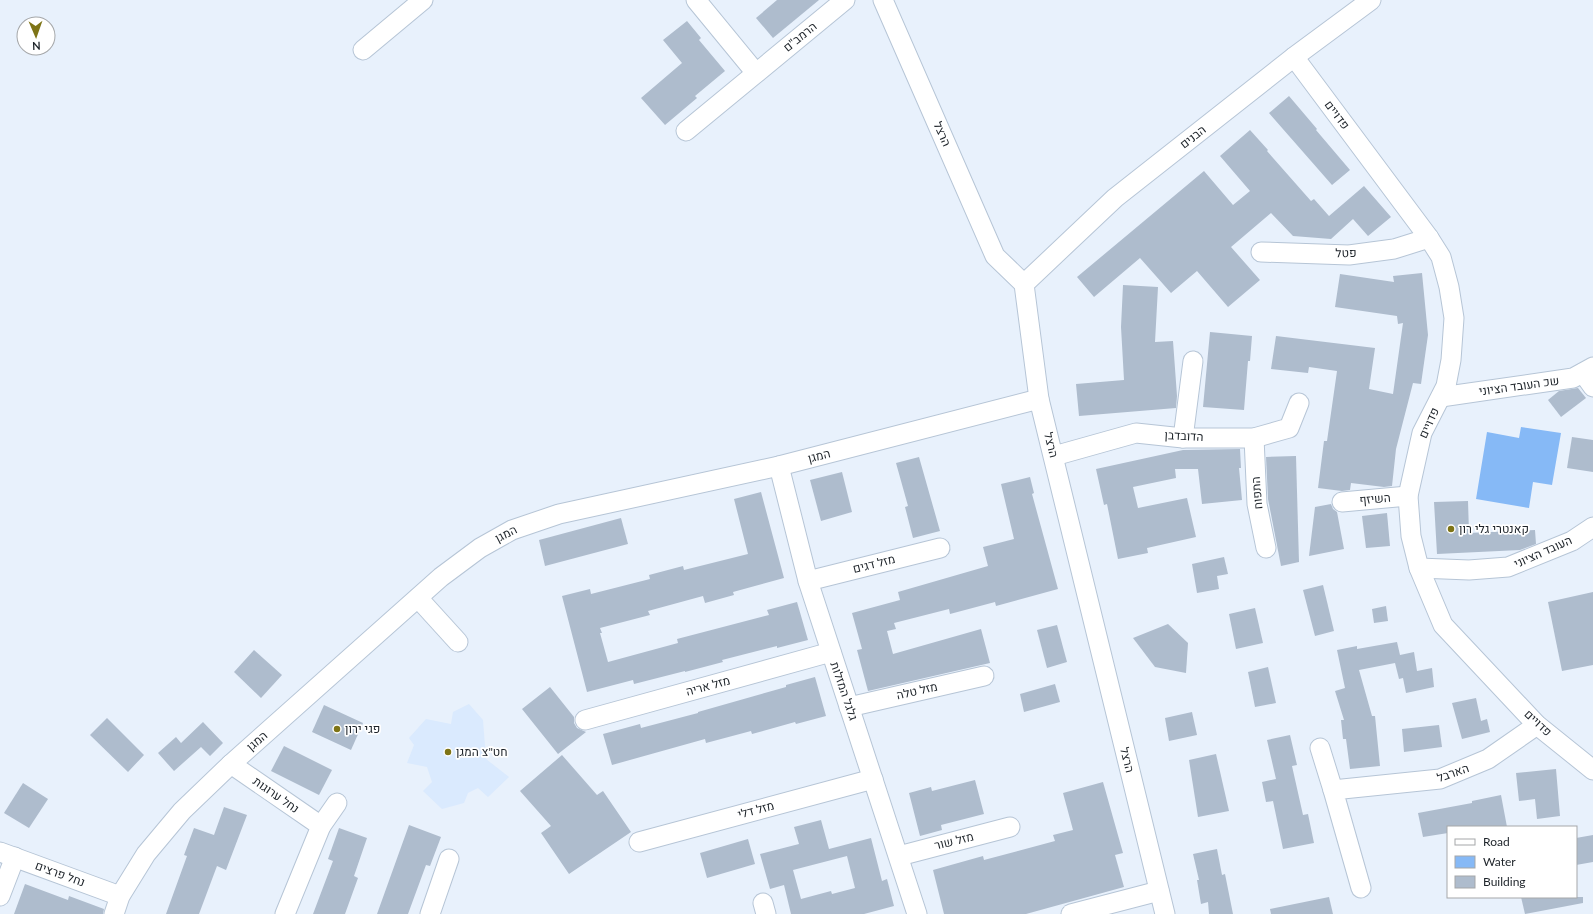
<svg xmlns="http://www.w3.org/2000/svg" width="1593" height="914" viewBox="0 0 1593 914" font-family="Lato,Heebo,sans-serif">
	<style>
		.built { fill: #daeafe }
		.water { fill: #86b9f6 }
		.building { fill: #aebccd; fill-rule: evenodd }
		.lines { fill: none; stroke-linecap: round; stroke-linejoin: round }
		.minor-casing { stroke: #b6c5d6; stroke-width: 21 }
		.minor { stroke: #fff; stroke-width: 19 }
		.poi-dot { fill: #7e7416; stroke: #fff; stroke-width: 1.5 }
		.labels { text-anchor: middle; stroke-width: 3.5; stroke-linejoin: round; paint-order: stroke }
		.street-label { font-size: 12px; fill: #1d2329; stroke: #fff }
		.poi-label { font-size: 12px; fill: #1d2329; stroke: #fff; text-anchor: start }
	</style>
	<rect width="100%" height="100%" fill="#e8f1fc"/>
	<path class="built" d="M469,704L483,720L486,759L509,777L488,797L478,788L468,793L464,803L442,809L423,791L432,782L427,767L407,763L414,745L409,738L426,719L451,724L453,712Z"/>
	<path class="water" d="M1521,427L1561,433L1552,485L1533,482L1529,508L1476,499L1487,432L1519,438Z"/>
	<g class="building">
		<path d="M777,0H819L773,38L756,18Z"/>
		<path d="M687,21L701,38L699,40L725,71L695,96L697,98L665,125L641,98L682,63L663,40Z"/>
		<path d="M1289,96L1317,129L1316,130L1350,170L1332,185L1269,113Z"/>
		<path d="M1250,130L1268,150L1267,151L1311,201L1314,199L1329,216L1364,186L1391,217L1368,236L1353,219L1331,239L1293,236L1271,213L1231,247L1260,280L1228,307L1197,271L1171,293L1140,258L1094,297L1077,277L1204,171L1233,205L1250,191L1220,156Z"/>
		<path d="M1422,273L1428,335L1421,384L1413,383L1396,449L1392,486L1384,487L1351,483L1350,490L1342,491L1318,488L1324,441H1327L1337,371L1309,367L1308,373L1271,369L1276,336L1375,348L1369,389L1393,394L1403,323L1398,324L1397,316L1335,307L1340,274L1394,282L1393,276Z"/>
		<path d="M1123,285L1158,287L1155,342L1173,341L1177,396L1176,408L1079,416L1076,384L1124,380L1121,327Z"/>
		<path d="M1210,332L1252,336L1250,361H1248L1244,410L1203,407Z"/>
		<path d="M1578,388L1586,398L1561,417L1548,400L1559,391Z"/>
		<path d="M1572,437L1593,440V472L1567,468Z"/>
		<path d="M1240,449L1241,468H1239L1242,500L1202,504L1198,469H1175L1176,478L1133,487L1138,508L1187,498L1196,537L1147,548L1148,553L1118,559L1107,504L1104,505L1096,469L1183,450Z"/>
		<path d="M1296,456L1299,562L1281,566L1268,499L1266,457Z"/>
		<path d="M919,457L940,531L913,538L905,507L908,506L896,463Z"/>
		<path d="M842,472L852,512L821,521L810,480Z"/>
		<path d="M1030,477L1034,493L1032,494L1058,589L996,606L995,602L950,614L949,609L894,623L896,629L887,631L893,654L981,629L990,663L868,691L857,650L862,649L852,613L900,600L898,592L988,566L983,547L1014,539L1001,484Z"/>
		<path d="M761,492L784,578L733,592L734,595L705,603L703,596L648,611L650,615L600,628L602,633H600L608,662L678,643L677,639L769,615L767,610L797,602L808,640L777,648V646L722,660L723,662L685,672V671L634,684L633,680L587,692L562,596L590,589L591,594L650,579L649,575L683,566L684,570L748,554L734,499Z"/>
		<path d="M1468,501L1469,533L1535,530L1536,544L1520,550L1437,554L1434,502Z"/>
		<path d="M1331,504L1333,509L1337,512L1344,549L1309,556L1315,507Z"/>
		<path d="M1387,513L1390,546L1366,548L1362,516Z"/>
		<path d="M621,518L628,544L545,566L539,540Z"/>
		<path d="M1224,557L1228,574L1217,576L1219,589L1197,593L1192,564Z"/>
		<path d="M1323,585L1334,631L1315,636L1303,590Z"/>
		<path d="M1593,592V665L1562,671L1548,602Z"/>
		<path d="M1386,606L1388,621L1374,623L1372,609Z"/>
		<path d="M1255,608L1263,643L1236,649L1229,614Z"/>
		<path d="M1168,624L1188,643L1186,673L1155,667L1133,638Z"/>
		<path d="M1057,625L1067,662L1047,668L1037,630Z"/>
		<path d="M1397,642L1400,655L1414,652L1417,671L1432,668L1434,687L1406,693L1403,678L1399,679L1395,663L1359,670L1372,716H1375L1380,766L1350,769L1346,739H1343L1341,720H1344L1335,691L1345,688L1337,650L1357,646V649Z"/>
		<path d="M254,650L282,675L261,698L234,672Z"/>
		<path d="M1268,667L1276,703L1255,707L1248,672Z"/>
		<path d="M815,677L826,716L796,724L795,722L752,734L751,731L706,743L705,739L612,765L603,734L640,724L641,728L698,713V712L786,687V685Z"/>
		<path d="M1055,684L1060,702L1024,712L1020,694Z"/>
		<path d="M550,687L574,717V723L577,728L586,732L558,754L522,709Z"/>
		<path d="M1476,698L1481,721L1487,719L1490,732L1462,739L1452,703Z"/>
		<path d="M324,705L363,723L351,750L312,732Z"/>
		<path d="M1192,712L1197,735L1169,741L1165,718Z"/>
		<path d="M107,718L144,755L128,772L90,735Z"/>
		<path d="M203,722L223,743L210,756L201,747L174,771L158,753L176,737L181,743Z"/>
		<path d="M1439,725L1442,747L1404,752L1402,729Z"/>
		<path d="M1290,735L1297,765L1292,766L1303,815L1308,814L1314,843L1283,849L1273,801L1266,802L1262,782L1276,779L1267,740Z"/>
		<path d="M284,746L332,770L319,795L271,771Z"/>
		<path d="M1216,754L1229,811L1198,817L1189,760Z"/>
		<path d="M562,755L597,795L603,791L631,832L569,874L541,833L551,826L520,791Z"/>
		<path d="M1556,769L1560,816L1537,819L1535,799L1519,801L1516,773Z"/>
		<path d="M975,780L984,814L941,825L942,830L920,836L909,793L931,787L932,791Z"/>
		<path d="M1103,782L1123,853L1115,855L1124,887L1026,914H944L933,870L983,856L984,860L1055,841L1053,835L1073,830L1063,793Z"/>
		<path d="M23,783L48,799L29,828L4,813Z"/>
		<path d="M1501,795L1507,827H1448V833L1423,837L1418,813L1472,803V801Z"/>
		<path d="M224,807L247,815L226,870L217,866L199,914H166L187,856L184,855L194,828L214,835Z"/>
		<path d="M821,820L829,849L871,838L882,881L887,879L894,906L864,914H791L784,885L770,889L760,854L799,844L794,827ZM847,856L855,888L832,894L831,891L801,899L793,870Z"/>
		<path d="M409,825L441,837L430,866L426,865L408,914H377Z"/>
		<path d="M339,828L367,838L354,876L358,878L345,914H313L333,861L328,859Z"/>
		<path d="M1593,835V862L1576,865V838Z"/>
		<path d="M748,839L755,864L707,878L700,853Z"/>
		<path d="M1217,849L1222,875L1225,874L1233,914H1209L1208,902L1201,904L1197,880H1199L1193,854Z"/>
		<path d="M25,884L68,900L69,896L104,909L103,914H14Z"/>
		<path d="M1329,897L1333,914H1271L1270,909Z"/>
		<path d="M1521,897H1583V903L1525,914Z"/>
	</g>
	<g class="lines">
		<g class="minor-casing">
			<g id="minor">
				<path d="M696,0L756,73"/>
				<path d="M883,0L995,256L1024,284L1039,399L1165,914"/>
				<path d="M363,50L423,0"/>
				<path d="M1294,57L1429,238L1441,257L1449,287L1454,318L1451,360L1446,386L1422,433L1408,496L1411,536L1419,568L1443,625L1537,725L1593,770"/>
				<path d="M686,131L845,0"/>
				<path d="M1261,252L1349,255L1394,249L1429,238"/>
				<path d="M1024,284L1115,198L1294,57L1371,0"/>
				<path d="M1583,373L1593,387"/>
				<path d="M1441,397L1573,378L1593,367"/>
				<path d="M1183,438L1193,361"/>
				<path d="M1254,438L1257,504L1266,548"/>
				<path d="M1054,456L1136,433L1183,438H1254L1289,428L1299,403"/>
				<path d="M779,466L808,581L917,914"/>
				<path d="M1342,502L1408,496"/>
				<path d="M1419,568L1469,570L1508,567L1572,541L1593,527"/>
				<path d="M808,581L940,548"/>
				<path d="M418,598L458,642"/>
				<path d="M849,707L984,676"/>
				<path d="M585,720L831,652"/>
				<path d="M1320,748L1333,790"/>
				<path d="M231,764L321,826L285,914"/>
				<path d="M321,826L337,803"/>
				<path d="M639,842L873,779"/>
				<path d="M0,852L120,896"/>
				<path d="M899,856L1010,827"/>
				<path d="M1361,888L1333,790L1440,779L1488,759L1537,725"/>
				<path d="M0,896L15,857"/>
				<path d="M763,903L766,914"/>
				<path d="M114,914L120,896L146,854L182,811L231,764L441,577L480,548L512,530L559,514L779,466L1039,399"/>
				<path d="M430,914L449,859"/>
				<path d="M1071,914L1159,891"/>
			</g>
		</g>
		<use href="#minor" class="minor"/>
	</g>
	<g class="poi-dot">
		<circle cx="1451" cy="529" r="4"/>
		<circle cx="337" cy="729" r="4"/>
		<circle cx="448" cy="752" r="4"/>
	</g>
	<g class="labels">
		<g class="street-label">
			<text transform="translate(800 37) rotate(-39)" y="4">הרמב"ם</text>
			<text transform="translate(1337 115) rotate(53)" y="4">פדויים</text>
			<text transform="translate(942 134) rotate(66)" y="4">הרצל</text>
			<text transform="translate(1193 137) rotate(-38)" y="4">הבנים</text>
			<text transform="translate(1346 253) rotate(-2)" y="4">פטל</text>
			<text transform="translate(1519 386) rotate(-8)" y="4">שכ העובד הציוני</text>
			<text transform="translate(1429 423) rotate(-66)" y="4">פדויים</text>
			<text transform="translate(1184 436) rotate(3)" y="4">הדובדבן</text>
			<text transform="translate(1051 445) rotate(76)" y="4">הרצל</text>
			<text transform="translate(819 456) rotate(-14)" y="4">המגן</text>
			<text transform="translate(1257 493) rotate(-95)" y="4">התפוח</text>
			<text transform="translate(1375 499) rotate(-5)" y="4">השיזף</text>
			<text transform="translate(506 534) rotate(-27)" y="4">המגן</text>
			<text transform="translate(1543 552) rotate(-24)" y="4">העובד הציוני</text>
			<text transform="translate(874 564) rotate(-14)" y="4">מזל דגים</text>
			<text transform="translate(708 686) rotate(-15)" y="4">מזל אריה</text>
			<text transform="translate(844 691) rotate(71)" y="4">גלגל המזלות</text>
			<text transform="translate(917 691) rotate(-13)" y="4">מזל טלה</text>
			<text transform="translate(1538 723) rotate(43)" y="4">פדויים</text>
			<text transform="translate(257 741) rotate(-41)" y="4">המגן</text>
			<text transform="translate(1127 760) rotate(76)" y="4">הרצל</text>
			<text transform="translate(1453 773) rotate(-19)" y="4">הארבל</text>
			<text transform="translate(276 795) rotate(35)" y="4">נחל ערוגות</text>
			<text transform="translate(756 810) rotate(-15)" y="4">מזל דלי</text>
			<text transform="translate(954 841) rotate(-14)" y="4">מזל שור</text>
			<text transform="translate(60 874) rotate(20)" y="4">נחל פרצים</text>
		</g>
		<g class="poi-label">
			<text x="1459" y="533">קאנטרי גלי רון</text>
			<text x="345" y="733">פגי ירון</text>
			<text x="456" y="756">חט"צ המגן</text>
		</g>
	</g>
	<rect x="1447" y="826" width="130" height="72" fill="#ffffff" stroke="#a5a7a9"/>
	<rect x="1455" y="839" width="20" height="6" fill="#ffffff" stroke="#a5a7a9"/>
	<text x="1483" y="846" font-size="12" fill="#1d2329">Road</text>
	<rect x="1455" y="856" width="20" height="12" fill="#86b9f6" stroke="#a5a7a9"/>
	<text x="1483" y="866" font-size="12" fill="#1d2329">Water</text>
	<rect x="1455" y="876" width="20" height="12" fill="#aebccd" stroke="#a5a7a9"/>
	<text x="1483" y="886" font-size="12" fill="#1d2329">Building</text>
	<g transform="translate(36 36) rotate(178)"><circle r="19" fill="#ffffff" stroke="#a5a7a9"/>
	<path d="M0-3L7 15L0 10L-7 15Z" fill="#7e7416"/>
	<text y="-6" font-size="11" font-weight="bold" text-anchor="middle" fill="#1d2329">N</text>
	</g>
</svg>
